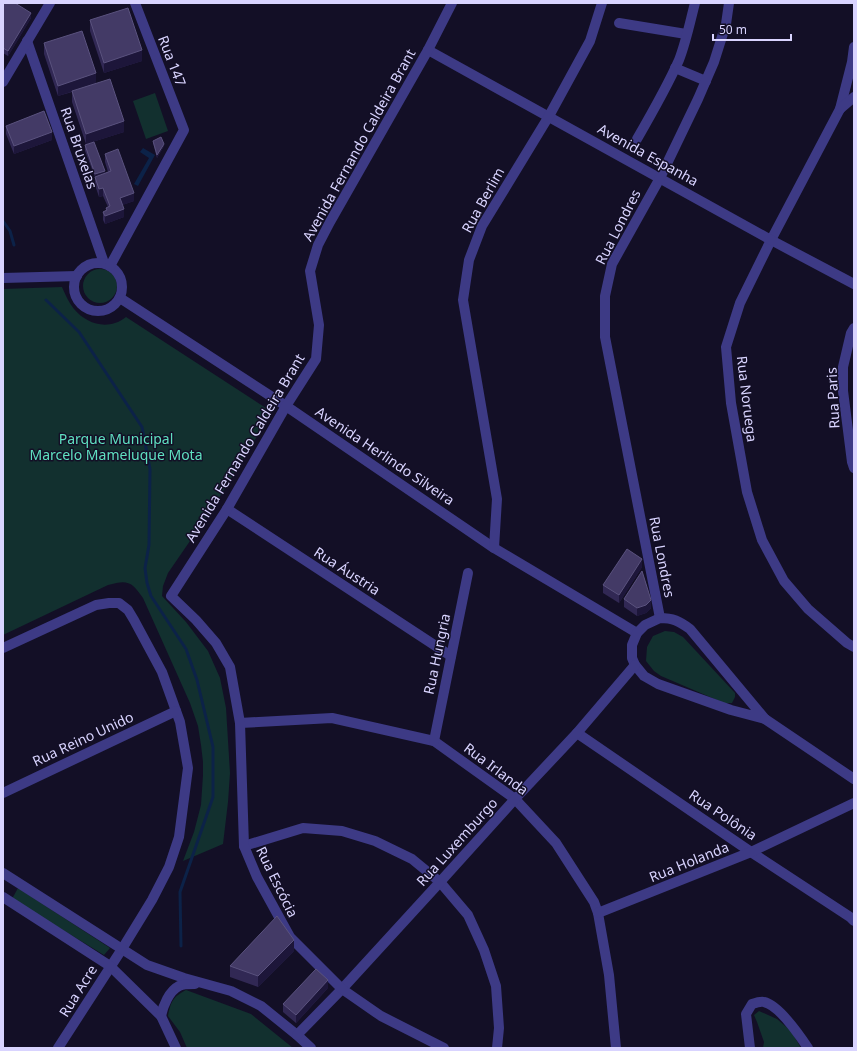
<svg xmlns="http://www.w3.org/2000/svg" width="857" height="1051" viewBox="0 0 857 1051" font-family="'Noto Sans',sans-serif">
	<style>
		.green { fill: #12302f }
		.water { fill: #0c2248 }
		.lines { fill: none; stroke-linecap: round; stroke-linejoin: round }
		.stream { stroke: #0c2248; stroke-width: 3 }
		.minor { stroke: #3d3a85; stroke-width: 10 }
		.wall { fill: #312854 }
		.shaded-wall { fill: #1d163a }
		.building { fill: #433a66; stroke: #5a527e }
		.labels { text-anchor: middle; stroke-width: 3; stroke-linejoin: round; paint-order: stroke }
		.street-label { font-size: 14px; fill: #d9d4ff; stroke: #130f26 }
		.park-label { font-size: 14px; fill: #5fe0c0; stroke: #130f26 }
	</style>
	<rect width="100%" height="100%" fill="#130f26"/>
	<g class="green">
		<path d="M155,93L168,131L146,139L133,101Z"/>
		<circle cx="100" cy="286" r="17"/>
		<path d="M62,287C65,294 69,303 74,309C84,321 100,328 115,323C119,322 123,319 126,317L272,412L214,506L168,573L163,586L162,596L186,622L208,651L220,678L226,708L230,773L228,802L223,844L183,861L194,832L201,805L203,775V762L201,745L198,726L190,703L143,598C132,582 128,579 108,585L3,635V289Z"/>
		<path d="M665,631L674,632L683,637L735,693V697L732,703H724L661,676L654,671L646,661L647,647L653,636Z"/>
		<path d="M18,888L110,948L104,955L12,899Z"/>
		<path d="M186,990L251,1014L293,1048H187L180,1032L168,1016C171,1001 173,997 186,990Z"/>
		<path d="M759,1011L777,1019L791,1031L801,1048H763L764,1042L757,1022L754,1015Z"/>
	</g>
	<path class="water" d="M143,148L155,155L138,186L134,184L149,158L140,152Z"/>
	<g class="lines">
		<g class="stream">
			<path d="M3,221L10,231L14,245"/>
			<path d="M46,300L79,332L142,427L150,469L149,545L145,568L147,583L151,596L186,649L197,680L213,747V797L180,892L181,946"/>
		</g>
		<g class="minor">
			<path d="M619,23L686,34"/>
			<path d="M27,41L104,263"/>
			<path d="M854,47L852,62L840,109L771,240L740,303L726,347L731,403L747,492L762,540L784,581L808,609L847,643L854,647"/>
			<path d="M428,50L771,240L854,284"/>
			<path d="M675,68L706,81"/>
			<path d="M3,82L50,3"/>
			<path d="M840,109L854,97"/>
			<path d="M637,139C652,113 667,87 679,60C686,42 690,22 695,3"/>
			<circle cx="98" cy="287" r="24"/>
			<path d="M110,266L184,130L135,3"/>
			<path d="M3,278L77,276"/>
			<path d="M120,298L286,406L494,548L637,633"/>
			<path d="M854,328L851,333L843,367V391L852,462L854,468"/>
			<path d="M227,509L451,656"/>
			<path d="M494,548L497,499L463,300L469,260L482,226L549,116L590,41L602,3"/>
			<path d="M660,618L605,337V296L612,264L660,178L698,99L714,62L726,24L729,3"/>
			<path d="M660,618C673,618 679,621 690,629L765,719L731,710L658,684L644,676L635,665L632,658V645L637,633L645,625Z"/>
			<path d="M3,648L96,605L109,603H119L128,610L134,620L162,672L180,722L188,768L179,837L169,867L152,900L122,949L58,1048"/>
			<path d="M765,719L854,779"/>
			<path d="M240,723L332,718L434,741L515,799L556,843L594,902L598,913L609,975L616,1048"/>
			<path d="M577,733L751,852L850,917L854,921"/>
			<path d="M434,741L468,573"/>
			<path d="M3,793L176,711"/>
			<path d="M244,846L303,828L342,831L375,841L412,859L440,882L468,915L484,950L496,986L499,1028L497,1048"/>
			<path d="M3,873L147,965L184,978L231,991L261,1006L297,1035L311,1048"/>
			<path d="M3,897L110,966L161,1016L176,1048"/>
			<path d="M598,913L751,852L854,803"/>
			<path d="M161,1016C163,1006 169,991 179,986C182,984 190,984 195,984"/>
			<path d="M297,1035L342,989L440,882L515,799L577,733L635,665"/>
			<path d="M444,1048L381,1016L342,989L290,937L257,877L244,846L240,723L230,667L216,643L196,620L171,596L227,509L286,406L316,359L319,325L310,271L318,245L330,222L428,50L452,3"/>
			<path d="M750,1048L746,1014L752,1004C755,1003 761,1001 764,1002C779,1005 800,1036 808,1048"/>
		</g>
	</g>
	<g class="wall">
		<path d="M3,3L31,18L8,56L3,53Z"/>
		<path d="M90,20L142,61L104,73L90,31Z"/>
		<path d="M44,43L96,83L124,132L86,144L72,102V92L58,96L44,54Z"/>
		<path d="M6,126L52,140L14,154L6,134Z"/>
		<path d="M153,141L164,146L157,158L153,143Z"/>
		<path d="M85,145L105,173L108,172L105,162V154L134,201L122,205L124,217L105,224L103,220V212L106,210V208L108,207L103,196L99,197L95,185V177L85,151Z"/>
		<path d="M642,567L619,603L603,593V585Z"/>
		<path d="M624,599L651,608L646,613L637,616L624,607Z"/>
		<path d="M294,951L258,987L230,977V966Z"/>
		<path d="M328,988L296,1023L283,1012V1004Z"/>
	</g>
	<g class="shaded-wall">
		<path d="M31,13V18L8,56V51Z"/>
		<path d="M142,50V61L104,73V63Z"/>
		<path d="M96,73V84L58,96V86Z"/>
		<path d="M124,121V132L86,144V134Z"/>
		<path d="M52,132V140L14,154V146Z"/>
		<path d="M164,144V146L157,158V155Z"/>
		<path d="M105,171V176L95,179V174Z"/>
		<path d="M103,188V196L99,197V189Z"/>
		<path d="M134,193V201L120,206V198Z"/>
		<path d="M124,209V217L105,224V216Z"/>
		<path d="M642,559V567L619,603V595Z"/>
		<path d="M651,600V608L646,613L637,616V608Z"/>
		<path d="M294,940V951L258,987V976Z"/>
		<path d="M328,980V988L296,1023V1015Z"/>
	</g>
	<g class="building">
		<path d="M3,3H15L31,13L8,51L3,48Z"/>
		<path d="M128,8L142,50L104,63L90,20Z"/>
		<path d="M82,31L96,73L58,86L44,43Z"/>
		<path d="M110,79L124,121L86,134L72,91Z"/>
		<path d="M44,111L52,132L14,146L6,126Z"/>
		<path d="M161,137L164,144L157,155L153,141Z"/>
		<path d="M94,142L105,171L95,174L85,145Z"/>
		<path d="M118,149L134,193L120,198L124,209L105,216L103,212L107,210L106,208L110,206L103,188L99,189L95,177L111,171L105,154Z"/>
		<path d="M627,549L642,559L619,595L603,585Z"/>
		<path d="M642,571L651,600L646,605L637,608L624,599Z"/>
		<path d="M277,916L294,940L258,976L230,966Z"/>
		<path d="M316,969L328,980L296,1015L283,1004Z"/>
	</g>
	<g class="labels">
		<g class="street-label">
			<text transform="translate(172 61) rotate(69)" y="5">Rua 147</text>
			<text transform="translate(359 145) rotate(-61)" y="5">Avenida Fernando Caldeira Brant</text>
			<text transform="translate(79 148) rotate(71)" y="5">Rua Bruxelas</text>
			<text transform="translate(648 155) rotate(29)" y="5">Avenida Espanha</text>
			<text transform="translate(483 200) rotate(-61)" y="5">Rua Berlim</text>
			<text transform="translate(618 227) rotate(-63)" y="5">Rua Londres</text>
			<text transform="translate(833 398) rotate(-93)" y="5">Rua Paris</text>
			<text transform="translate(747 399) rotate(83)" y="5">Rua Noruega</text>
			<text transform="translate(245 448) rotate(-59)" y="5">Avenida Fernando Caldeira Brant</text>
			<text transform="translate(385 456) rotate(34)" y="5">Avenida Herlindo Silveira</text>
			<text transform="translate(662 557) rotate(79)" y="5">Rua Londres</text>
			<text transform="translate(347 571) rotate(33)" y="5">Rua Áustria</text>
			<text transform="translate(437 654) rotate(-78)" y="5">Rua Hungria</text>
			<text transform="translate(83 739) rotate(-25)" y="5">Rua Reino Unido</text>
			<text transform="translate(496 769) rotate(37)" y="5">Rua Irlanda</text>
			<text transform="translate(723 815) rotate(34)" y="5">Rua Polônia</text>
			<text transform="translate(457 842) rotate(-48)" y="5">Rua Luxemburgo</text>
			<text transform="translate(689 862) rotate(-22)" y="5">Rua Holanda</text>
			<text transform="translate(277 882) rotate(64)" y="5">Rua Escócia</text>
			<text transform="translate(78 991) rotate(-58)" y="5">Rua Acre</text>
		</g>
		<g class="park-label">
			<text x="116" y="444">Parque Municipal<tspan x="116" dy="16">Marcelo Mameluque Mota</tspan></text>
		</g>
	</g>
	<rect width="857" height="1051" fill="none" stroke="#d9d4ff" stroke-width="8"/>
	<path d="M713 34v6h78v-6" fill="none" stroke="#d9d4ff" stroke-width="2"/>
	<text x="719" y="34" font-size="12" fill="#d9d4ff" stroke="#130f26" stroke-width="3" paint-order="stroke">50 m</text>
</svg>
